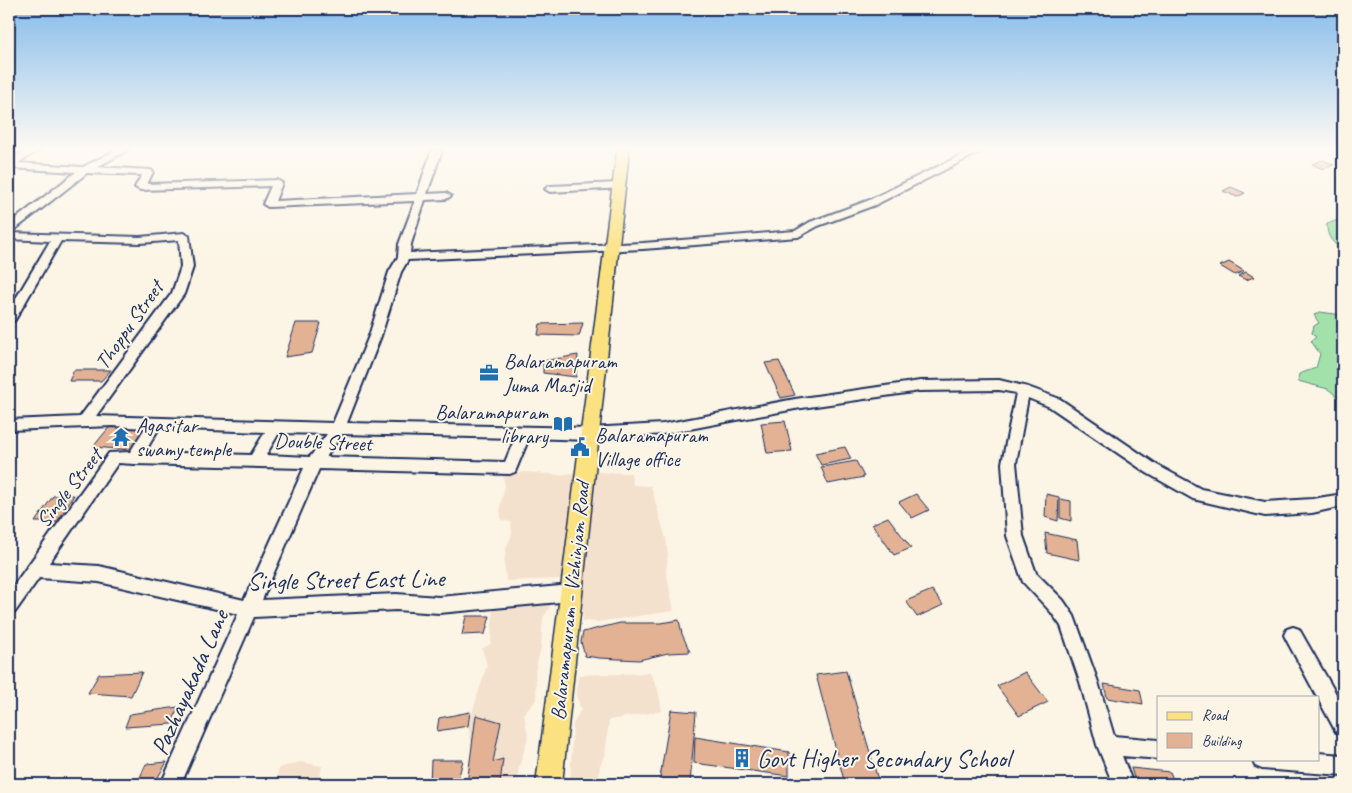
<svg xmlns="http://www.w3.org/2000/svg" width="1352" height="793" viewBox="0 0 1352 793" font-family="Caveat,sans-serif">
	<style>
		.built { fill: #f4e1cd }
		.green { fill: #a2e2aa; stroke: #5e8884 }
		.building { fill: #e3b294; stroke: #1b2f5e }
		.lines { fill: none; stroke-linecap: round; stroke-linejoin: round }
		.minor-casing { stroke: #1b2f5e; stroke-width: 4 }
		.major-casing { stroke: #1b2f5e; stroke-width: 3 }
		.minor { fill: #fcf5e5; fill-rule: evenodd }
		.major { fill: #fbe180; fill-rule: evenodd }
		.labels { text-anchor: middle; stroke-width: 4; stroke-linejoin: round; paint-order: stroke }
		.street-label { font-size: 21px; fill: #1b2f5e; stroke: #fcf5e5 }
		.poi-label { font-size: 21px; fill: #1b2f5e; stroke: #fcf5e5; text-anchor: start }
		.near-street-label { font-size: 25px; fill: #1b2f5e; stroke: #fcf5e5 }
		.near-poi-label { font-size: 25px; fill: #1b2f5e; stroke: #fcf5e5; text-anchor: start }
	</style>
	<rect width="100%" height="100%" fill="#fcf5e5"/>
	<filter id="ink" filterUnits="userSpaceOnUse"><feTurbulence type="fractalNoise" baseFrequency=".02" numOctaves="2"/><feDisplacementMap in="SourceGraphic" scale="10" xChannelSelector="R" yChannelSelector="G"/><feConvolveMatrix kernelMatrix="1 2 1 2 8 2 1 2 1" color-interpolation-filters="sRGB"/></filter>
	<g filter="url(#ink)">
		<g class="built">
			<path d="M526,472L560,475L576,472L567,537L564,579L506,581L504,563L506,549L512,534L511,522L501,520L500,506L505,486L503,475Z"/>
			<path d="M595,472L631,473L633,485L651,486L666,539L668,555L666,571L674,611L597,622L583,621V593Z"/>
			<path d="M554,600L543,618L541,647L535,672L537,699L524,713L528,737L518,772L519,784H467L472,746L468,726L487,665L482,649L491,643L493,607Z"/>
			<path d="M650,673L658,689L662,711L609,720L605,757L600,765L598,784H570L573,724L581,709L576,696L578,675Z"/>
			<path d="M300,762L322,766L319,784H276L279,768Z"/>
		</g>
		<g class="green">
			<path d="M1343,218V251C1334,244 1326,237 1327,224Z"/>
			<path d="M1320,312L1343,315V401L1328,389L1298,381L1299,374L1316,368L1320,354L1311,341L1316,337L1312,333L1314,326L1319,323L1314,315Z"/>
		</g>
		<g class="building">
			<path d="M1323,160L1334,165L1323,169L1312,164Z"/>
			<path d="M1231,187L1245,193L1237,197L1223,191Z"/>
			<path d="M1229,262L1244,271L1235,275L1220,266Z"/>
			<path d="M1246,272L1254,277L1246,280L1238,276Z"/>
			<path d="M296,323H321L312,353L285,357Z"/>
			<path d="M583,323L579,336L538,335L540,324Z"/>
			<path d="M578,355L576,377L543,373V361Z"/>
			<path d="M779,361L795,395L781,398L765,363Z"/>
			<path d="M74,370H111L101,381H69Z"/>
			<path d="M785,421L792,451L767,453L761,423Z"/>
			<path d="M111,425L149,427L131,450L93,447Z"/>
			<path d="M845,447L851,459L821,465L815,453Z"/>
			<path d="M856,461L864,477L828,484L821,467Z"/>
			<path d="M916,494L929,510L912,518L899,502Z"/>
			<path d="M1046,494L1059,497L1058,521L1045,517Z"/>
			<path d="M74,495L57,522H35L53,496Z"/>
			<path d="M1060,499L1071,501V521L1060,518Z"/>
			<path d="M888,517L911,548L894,555L872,524Z"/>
			<path d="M1045,533L1077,540L1079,560L1047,553Z"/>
			<path d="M932,590L943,605L917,617L906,601Z"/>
			<path d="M466,616H490L485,634L462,635Z"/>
			<path d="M679,620L682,634L690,652L668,653L639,660L599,658L585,656L581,642L583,632L620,623H661Z"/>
			<path d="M846,671L879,783L845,784L816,675Z"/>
			<path d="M142,672L131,696L88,693L99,674Z"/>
			<path d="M1025,672L1048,702L1019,716L997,686Z"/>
			<path d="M1104,684L1140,690L1143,704L1107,698Z"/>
			<path d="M178,707L172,724L125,727L130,714Z"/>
			<path d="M671,710L696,712L690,784H659Z"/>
			<path d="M470,712L468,726L437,731L439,718Z"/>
			<path d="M476,715L501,722L493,762L503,759L500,784H467Z"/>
			<path d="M695,737L789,752V776L694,763Z"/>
			<path d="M431,760H463L457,784H430Z"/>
			<path d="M167,762L154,784H137L146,764Z"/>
			<path d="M1131,768L1170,772L1175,784H1136Z"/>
		</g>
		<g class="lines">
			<g class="minor-casing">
				<g id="minor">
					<path d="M27,150H39L18,163L83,167L116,150H128L97,167L151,170L153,172L147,184L277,180L282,183L275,201L417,194L432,150H442L427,194L446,193L451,196L446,199L425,200L411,244L410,253L643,243L795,231L810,222L867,201L972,150H984L875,205L818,226L798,237L643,249L408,260L401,272L381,336L347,423L589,428L663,424L795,399L920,381L999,380L1028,387L1060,399L1157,465L1201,489L1265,502L1312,499L1343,494V506L1312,513L1265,516L1193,499L1147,473L1050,407L1028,398L1016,463L1023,536L1036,573L1063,600L1074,616L1098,682L1114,736L1158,740L1160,759L1122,756L1133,784H1113L1097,745L1080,682L1061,626L1051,612L1023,582L1007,536L1002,463L1016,393L999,390L920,391L795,409L663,434L589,440L529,438L515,472L510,474L319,469L262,600L396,594L439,597L571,585L577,587L580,593L577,599L571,601L439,613L396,610L254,617L181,784H161L238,614L99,582L39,578L15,612L9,614V592L109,453L130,452L145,428L113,426L9,430V420L80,417L172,293L181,267L179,240L140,243L61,241L15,320L9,324V310L50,241L9,239V233L140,237L184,233L189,236L193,267L184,294L96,416L333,423L369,336L389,272L398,257L399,244L415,201L268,207L263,204L271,186L140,190L135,187L142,175L87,173L13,231L9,232V224L76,172L9,168V160ZM159,428L265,432L251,455L145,452ZM279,433L327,434L310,457L266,455ZM342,434L515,438L505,462L326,457ZM118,463L134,464L304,468L244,600L99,566L49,563Z"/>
					<path d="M619,183L624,186L623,188L550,192L545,189L550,186Z"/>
					<path d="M1293,627L1299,629L1343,706V735L1336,732L1287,641L1284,635L1287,629Z"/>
					<path d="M1318,753L1343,755V775L1262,769L1255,766L1252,759H1318Z"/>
				</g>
			</g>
			<g class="major-casing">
				<path id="major" d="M617,150H629L562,784H536Z"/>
			</g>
			<use href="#minor" class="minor"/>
			<use href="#major" class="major"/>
		</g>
	</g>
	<linearGradient id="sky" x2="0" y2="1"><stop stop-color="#85bceb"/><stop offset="0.57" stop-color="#fefaf3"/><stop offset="1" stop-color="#fefaf3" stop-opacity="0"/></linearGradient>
	<rect width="1352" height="261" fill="url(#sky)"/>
	<defs>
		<g id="office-bare" transform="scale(1.5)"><path d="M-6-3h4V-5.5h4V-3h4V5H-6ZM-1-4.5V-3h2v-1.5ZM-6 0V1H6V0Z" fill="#1f6fb2" stroke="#fcf5e5" stroke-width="2.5" paint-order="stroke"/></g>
		<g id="library-bare" transform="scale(1.5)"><path d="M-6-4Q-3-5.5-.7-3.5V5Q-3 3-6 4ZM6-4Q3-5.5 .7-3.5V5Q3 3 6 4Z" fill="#1f6fb2" stroke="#fcf5e5" stroke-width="2.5" paint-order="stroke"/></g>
		<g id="temple-bare" transform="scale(1.5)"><path d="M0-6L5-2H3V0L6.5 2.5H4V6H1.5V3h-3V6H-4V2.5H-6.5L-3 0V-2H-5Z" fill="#1f6fb2" stroke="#fcf5e5" stroke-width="2.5" paint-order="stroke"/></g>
		<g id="civic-bare" transform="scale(1.5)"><path d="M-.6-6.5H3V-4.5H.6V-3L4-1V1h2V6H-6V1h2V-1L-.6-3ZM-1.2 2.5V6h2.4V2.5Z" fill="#1f6fb2" stroke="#fcf5e5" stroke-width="2.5" paint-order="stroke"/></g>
		<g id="building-bare" transform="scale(1.5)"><path d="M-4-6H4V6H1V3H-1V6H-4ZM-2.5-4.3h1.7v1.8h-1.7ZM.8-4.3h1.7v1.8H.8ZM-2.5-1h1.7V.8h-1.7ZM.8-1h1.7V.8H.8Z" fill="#1f6fb2" stroke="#fcf5e5" stroke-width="2.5" paint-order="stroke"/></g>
	</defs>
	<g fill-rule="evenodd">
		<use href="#office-bare" x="489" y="373"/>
		<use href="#library-bare" x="563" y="424"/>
		<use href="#temple-bare" x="121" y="437"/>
		<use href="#civic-bare" x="580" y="447"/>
		<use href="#building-bare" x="742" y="758"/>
	</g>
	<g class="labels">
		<g class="street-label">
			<text transform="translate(129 325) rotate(-55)" y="7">Thoppu Street</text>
			<text transform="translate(323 442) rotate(2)" y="7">Double Street</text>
			<text transform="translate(69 488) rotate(-52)" y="7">Single Street</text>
			<text transform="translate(570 601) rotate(-84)" y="7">Balaramapuram - Vizhinjam Road</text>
		</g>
		<g class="poi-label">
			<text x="504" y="368">Balaramapuram<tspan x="504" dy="24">Juma Masjid</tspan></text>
			<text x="548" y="419" text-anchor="end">Balaramapuram<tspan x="548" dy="24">library</tspan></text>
			<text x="136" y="432">Agasitar<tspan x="136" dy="24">swamy temple</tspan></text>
			<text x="595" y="442">Balaramapuram<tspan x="595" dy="24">Village office</tspan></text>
		</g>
		<g class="near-street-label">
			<text transform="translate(346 579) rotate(-1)" y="9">Single Street East Line</text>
			<text transform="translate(189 682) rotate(-66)" y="9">Pazhayakada Lane</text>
		</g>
		<g class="near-poi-label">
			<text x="757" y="767">Govt Higher Secondary School</text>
		</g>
	</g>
	<rect width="1352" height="793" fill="none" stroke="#fcf5e5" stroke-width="30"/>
	<rect x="15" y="15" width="1322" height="763" fill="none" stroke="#1b2f5e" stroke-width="2" filter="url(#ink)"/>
	<rect x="1157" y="696" width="162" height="65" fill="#fcf5e5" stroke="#a2a6af"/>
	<rect x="1167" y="712" width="25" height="8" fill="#fbe180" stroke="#a2a6af"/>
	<text x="1202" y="720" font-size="15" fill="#1b2f5e">Road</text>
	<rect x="1167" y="733" width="25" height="15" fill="#e3b294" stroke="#a2a6af"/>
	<text x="1202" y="746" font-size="15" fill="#1b2f5e">Building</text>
</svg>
